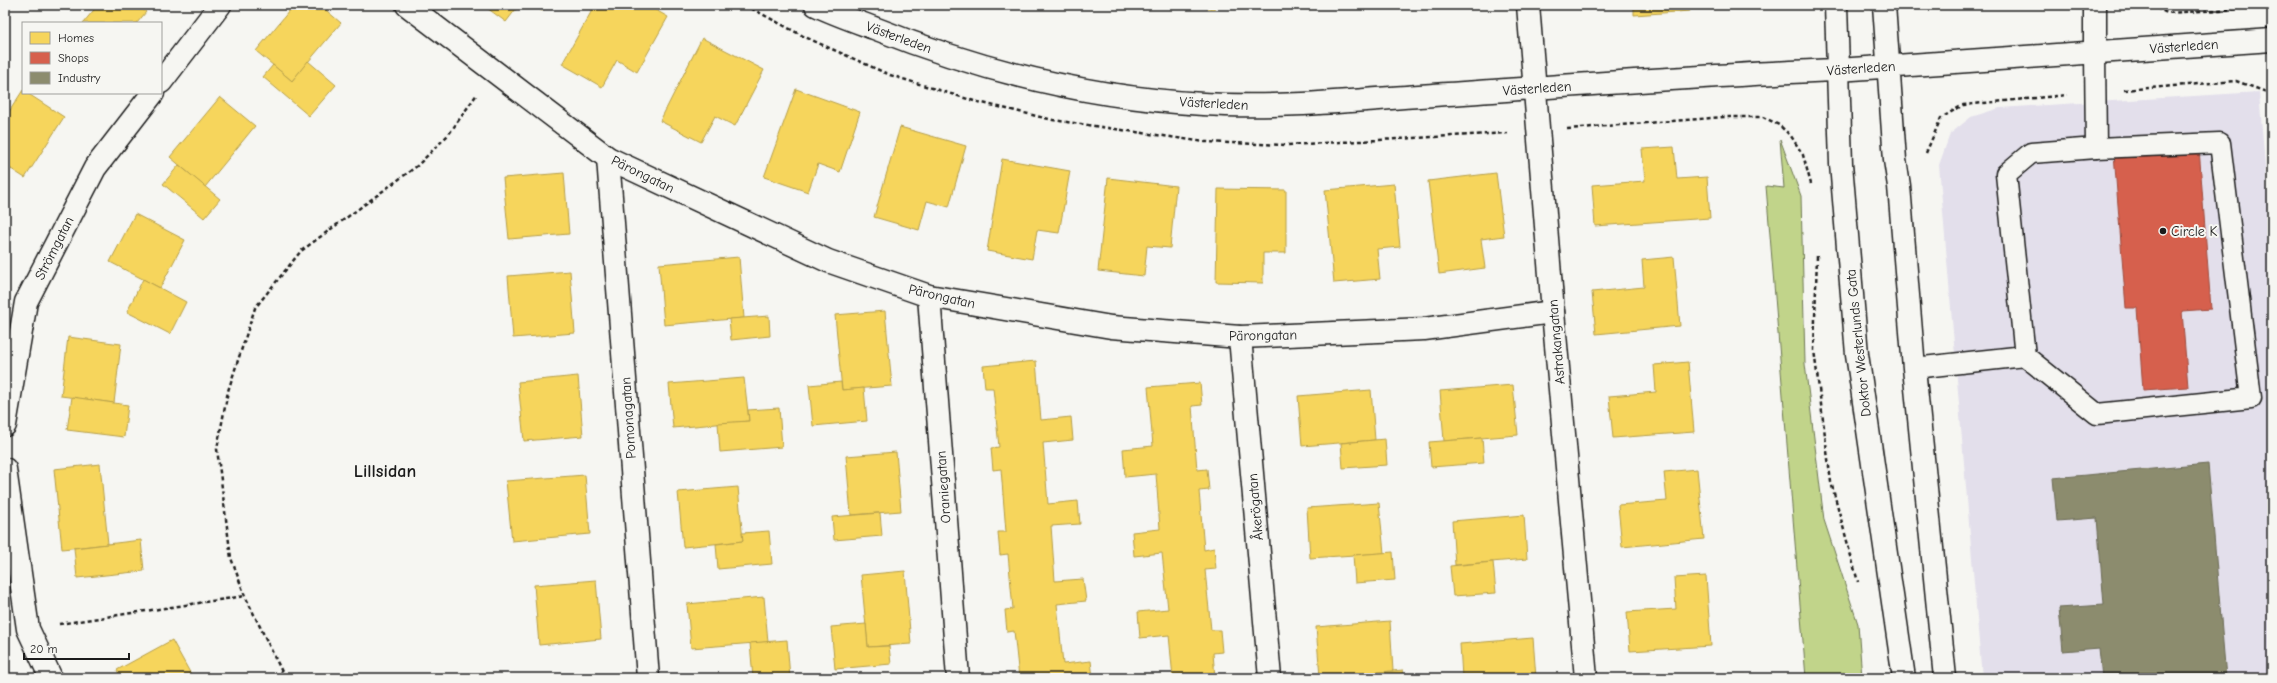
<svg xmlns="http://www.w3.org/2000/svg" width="2277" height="683" viewBox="0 0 2277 683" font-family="'Comic Neue',sans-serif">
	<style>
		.built { fill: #e3dfeb }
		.green { fill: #c1d48a; stroke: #6e7853 }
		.homes { fill: #f6d55c; stroke: #b59e49 }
		.shops { fill: #d6604d; stroke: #9e4c3e }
		.industry { fill: #8c8c6e; stroke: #6a6a55 }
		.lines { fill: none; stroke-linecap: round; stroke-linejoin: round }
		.lane-casing { stroke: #1c1c1c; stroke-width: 23 }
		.street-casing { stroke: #1c1c1c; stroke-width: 25 }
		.secondary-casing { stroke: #1c1c1c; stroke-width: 25 }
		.path { stroke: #1c1c1c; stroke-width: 2.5; stroke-dasharray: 4 3; stroke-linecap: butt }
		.lane { stroke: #f6f6f2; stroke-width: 20 }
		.street { stroke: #f6f6f2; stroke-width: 22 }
		.secondary { stroke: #f6f6f2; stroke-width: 22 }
		.poi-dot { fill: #1c1c1c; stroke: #f6f6f2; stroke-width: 1.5 }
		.labels { text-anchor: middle; stroke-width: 4; stroke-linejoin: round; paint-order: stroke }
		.street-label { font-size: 14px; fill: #1c1c1c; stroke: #f6f6f2 }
		.poi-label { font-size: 14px; fill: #1c1c1c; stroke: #f6f6f2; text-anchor: start }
		.district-label { font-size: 18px; font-weight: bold; fill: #1c1c1c; stroke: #f6f6f2 }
	</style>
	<rect width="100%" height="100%" fill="#f6f6f2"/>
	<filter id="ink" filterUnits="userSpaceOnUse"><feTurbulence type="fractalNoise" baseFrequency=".025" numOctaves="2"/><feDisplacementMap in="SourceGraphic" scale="8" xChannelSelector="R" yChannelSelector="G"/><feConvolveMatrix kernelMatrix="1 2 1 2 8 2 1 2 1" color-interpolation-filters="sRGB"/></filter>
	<g filter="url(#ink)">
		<path class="built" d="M2259,92L2272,253V678H1982L1939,165L1950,134L1971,117L2000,108Z"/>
		<path class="green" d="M1780,139L1801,196L1805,364L1824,520L1858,624L1862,678H1806L1766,186L1784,188Z"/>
		<g class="homes">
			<path d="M98,5H138L146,12L137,23H83Z"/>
			<path d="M294,5H320L341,23L292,81L256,51Z"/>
			<path d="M483,5H519L506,22Z"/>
			<path d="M533,5H547L542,11Z"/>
			<path d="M595,5H647L668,17L637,72L617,60L602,87L562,64Z"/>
			<path d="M1188,5H1215L1214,9Z"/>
			<path d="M1324,5H1350V6L1324,7Z"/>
			<path d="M1634,5H1689L1690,11L1634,15Z"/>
			<path d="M702,38L764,70L735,126L715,116L701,142L660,121Z"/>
			<path d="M308,61L336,85L309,116L263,77L273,65L292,81Z"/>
			<path d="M796,89L860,112L840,172L818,164L808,192L764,177Z"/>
			<path d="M23,90V93H27L64,117L25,178L5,165V118Z"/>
			<path d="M220,97L255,126L205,187L170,157Z"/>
			<path d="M900,127L966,146L949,207L927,201L919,230L874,217Z"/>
			<path d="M1674,147L1677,179L1707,177L1710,218L1595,226L1592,185L1645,181L1642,149Z"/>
			<path d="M1002,159L1070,171L1059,233L1037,230L1032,259L987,251Z"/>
			<path d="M5,165L11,169L5,179Z"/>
			<path d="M179,165L220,199L204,218L163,184Z"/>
			<path d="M564,173L569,234L509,239L503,178Z"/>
			<path d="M1496,173L1504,236L1481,239L1485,268L1439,274L1428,181Z"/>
			<path d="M1108,178L1176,186L1170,248L1147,246L1144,276L1098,271Z"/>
			<path d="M1394,184L1400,247L1377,249L1380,279L1334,283L1325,190Z"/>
			<path d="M1218,189L1286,190V253H1263V283L1216,282Z"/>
			<path d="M135,214L185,240L160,288L110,262Z"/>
			<path d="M739,257L744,318L664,325L659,264Z"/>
			<path d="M1674,257L1680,326L1596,334L1592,292L1644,287L1642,260Z"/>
			<path d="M570,271L575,333L513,338L508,276Z"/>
			<path d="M143,279L186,302L170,334L127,312Z"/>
			<path d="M885,311L892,386L842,390L835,315Z"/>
			<path d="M769,316L770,336L731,340L729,319Z"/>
			<path d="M68,337L121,344L114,403L61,396Z"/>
			<path d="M1036,361L1041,420L1071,417L1073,440L1043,443L1048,504L1078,501L1080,524L1051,526L1055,581L1083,579L1086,601L1057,604L1063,664L1091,661L1093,678H1019L1014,631L1007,632L1005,610L1013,609L1008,554L1000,555L998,532H1006L1001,469L993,470L991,448L999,447L993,388H985L983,366Z"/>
			<path d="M1688,362L1694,432L1613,438L1609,396L1656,392L1654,365Z"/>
			<path d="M578,376L583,436L524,441L518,382Z"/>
			<path d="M744,378L749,421L673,428L669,384Z"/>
			<path d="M841,382L842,390L864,388L867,421L813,426L809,385Z"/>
			<path d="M1200,383L1202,405L1192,406L1197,470L1207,469L1209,490L1199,491L1204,550L1214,548L1216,569L1205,570L1211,630H1220L1222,652L1213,653L1215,678H1173L1169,635L1140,638L1138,612L1168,609L1162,553L1134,556L1132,532L1160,529L1156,474L1125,477L1123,449L1153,446L1148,387Z"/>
			<path d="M1513,385L1518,435L1444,441L1440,391Z"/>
			<path d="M1371,390L1375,440L1302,446L1298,396Z"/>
			<path d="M72,397L128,405L124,437L67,430Z"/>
			<path d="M779,408L782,447L720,452L718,423L749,421L748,410Z"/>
			<path d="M1482,438L1484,463L1431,467L1429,442Z"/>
			<path d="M1385,439L1387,465L1343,468L1341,443Z"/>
			<path d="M896,452L901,511L851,515L846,456Z"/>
			<path d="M100,464L108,544L62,549L54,469Z"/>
			<path d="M1697,469L1704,539L1622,547L1618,505L1667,501L1664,472Z"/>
			<path d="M585,475L590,534L512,541L506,481Z"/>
			<path d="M738,487L743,541L683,547L678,492Z"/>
			<path d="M1379,503L1384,553L1310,558L1307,508Z"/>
			<path d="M880,513L882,536L834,540L832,517Z"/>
			<path d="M1524,515L1527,559L1455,565L1452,521Z"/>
			<path d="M769,531L772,564L718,569L716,544L743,541L742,533Z"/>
			<path d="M141,540L144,571L77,578L74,548Z"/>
			<path d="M1393,552L1395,580L1355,583L1353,555Z"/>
			<path d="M1493,562L1496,593L1453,596L1450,566Z"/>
			<path d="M905,571L911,644L868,647L861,575Z"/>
			<path d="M1706,576L1711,646L1630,651L1627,612L1676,609L1674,578Z"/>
			<path d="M596,580L601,639L539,645L534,585Z"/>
			<path d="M764,597L768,642L691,648L687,604Z"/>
			<path d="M1390,621L1393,671L1320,677L1316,627Z"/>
			<path d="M866,624L868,647L889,646L891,664L835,669L831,627Z"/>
			<path d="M1533,638L1536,678H1462L1460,644Z"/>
			<path d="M172,640L193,678H121L117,670Z"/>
			<path d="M787,640L790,678H753L750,643Z"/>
			<path d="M1403,670L1404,678L1320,677L1393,671Z"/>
			<path d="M1746,675V678H1702Z"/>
		</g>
		<path class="shops" d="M2199,148L2211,309L2182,311L2188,387L2143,390L2137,308H2126L2114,154Z"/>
		<path class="industry" d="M2208,464L2226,678H2102L2099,648L2063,651L2059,608L2104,605L2097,518L2057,521L2053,478Z"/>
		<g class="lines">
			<g class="lane-casing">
				<g id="lane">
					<path d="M2095,53L2096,148"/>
					<path d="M1914,368L2025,356L2097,414L2251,398L2220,143L2096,148L2031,153L2006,174L2025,356"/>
				</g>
			</g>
			<g class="street-casing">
				<g id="street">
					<path d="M407,5L608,158L828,261L929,296L1111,327L1240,337L1424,329L1553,312"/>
					<path d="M816,5C835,14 855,21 874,28C979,70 1090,98 1203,104C1284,109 1367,99 1448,94C1578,85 1708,75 1838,70"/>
					<path d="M1528,5L1553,312L1586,678"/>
					<path d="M2095,5V53"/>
					<path d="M161,82L220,5"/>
					<path d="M608,158L648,678"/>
					<path d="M929,296L958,678"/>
					<path d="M1240,337L1270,678"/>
					<path d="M5,425L26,302L95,168L153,93"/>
					<path d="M5,469L28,629L51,678"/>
				</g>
			</g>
			<g class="secondary-casing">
				<g id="secondary">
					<path d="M1836,5L1841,164L1857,354L1904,678"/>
					<path d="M1884,5L1895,160L1899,186L1914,368L1945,678"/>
					<path d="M1838,70L2272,40"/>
				</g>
			</g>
			<g class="path">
				<path d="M745,5L805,37L890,75L974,101L1053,120L1205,142L1286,145L1508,133"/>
				<path d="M2150,5L2167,13L2272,7"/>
				<path d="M2124,90L2236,81L2272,94"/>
				<path d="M1567,129L1725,117H1763L1779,125L1791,136L1803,155L1811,184"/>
				<path d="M1926,153L1941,118L1963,105L2067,95"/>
				<path d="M1817,256L1814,350L1831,482L1858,582"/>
				<path d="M59,624L245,596"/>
				<path d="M285,678L245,596L231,558L217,449L228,391L255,308L301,251L417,166L449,134L477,94"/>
			</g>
			<use href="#lane" class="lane"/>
			<use href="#street" class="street"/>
			<use href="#secondary" class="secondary"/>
		</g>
	</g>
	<circle class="poi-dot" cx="2163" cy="231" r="4"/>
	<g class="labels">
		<g class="street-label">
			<text transform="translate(899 37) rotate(20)" y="5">Västerleden</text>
			<text transform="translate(2184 46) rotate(-4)" y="5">Västerleden</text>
			<text transform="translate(1861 68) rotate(-4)" y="5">Västerleden</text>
			<text transform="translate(1537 88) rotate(-4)" y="5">Västerleden</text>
			<text transform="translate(1214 103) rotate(3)" y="5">Västerleden</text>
			<text transform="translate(643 174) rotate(26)" y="5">Pärongatan</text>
			<text transform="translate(54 248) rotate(-63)" y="5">Strömgatan</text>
			<text transform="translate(942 296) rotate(13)" y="5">Pärongatan</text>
			<text transform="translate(1263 335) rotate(-1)" y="5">Pärongatan</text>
			<text transform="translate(1556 342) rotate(-95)" y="5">Astrakangatan</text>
			<text transform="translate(1858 343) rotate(-96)" y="5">Doktor Westerlunds Gata</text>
			<text transform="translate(628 418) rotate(-94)" y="5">Pomonagatan</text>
			<text transform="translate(943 487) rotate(-94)" y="5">Oraniegatan</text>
			<text transform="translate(1255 507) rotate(-95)" y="5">Åkerögatan</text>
		</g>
		<g class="poi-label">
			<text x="2171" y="236">Circle K</text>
		</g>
		<g class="district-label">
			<text x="385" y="477">Lillsidan</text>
		</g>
	</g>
	<rect width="2277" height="683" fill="none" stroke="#f6f6f2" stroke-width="20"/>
	<rect x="10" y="10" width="2257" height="663" fill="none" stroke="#1c1c1c" stroke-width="1.5" filter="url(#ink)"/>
	<rect x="22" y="22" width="140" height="72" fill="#f6f6f2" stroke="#9f9f9c"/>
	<rect x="30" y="32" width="20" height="12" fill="#f6d55c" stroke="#9f9f9c"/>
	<text x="58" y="42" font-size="12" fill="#1c1c1c">Homes</text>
	<rect x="30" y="52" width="20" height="12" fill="#d6604d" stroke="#9f9f9c"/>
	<text x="58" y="62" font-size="12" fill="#1c1c1c">Shops</text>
	<rect x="30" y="72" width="20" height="12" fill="#8c8c6e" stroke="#9f9f9c"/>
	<text x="58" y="82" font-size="12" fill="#1c1c1c">Industry</text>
	<path d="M24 653v6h105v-6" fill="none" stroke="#1c1c1c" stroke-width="2"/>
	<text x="30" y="653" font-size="12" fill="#1c1c1c" stroke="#f6f6f2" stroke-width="3" paint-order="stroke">20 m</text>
</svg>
